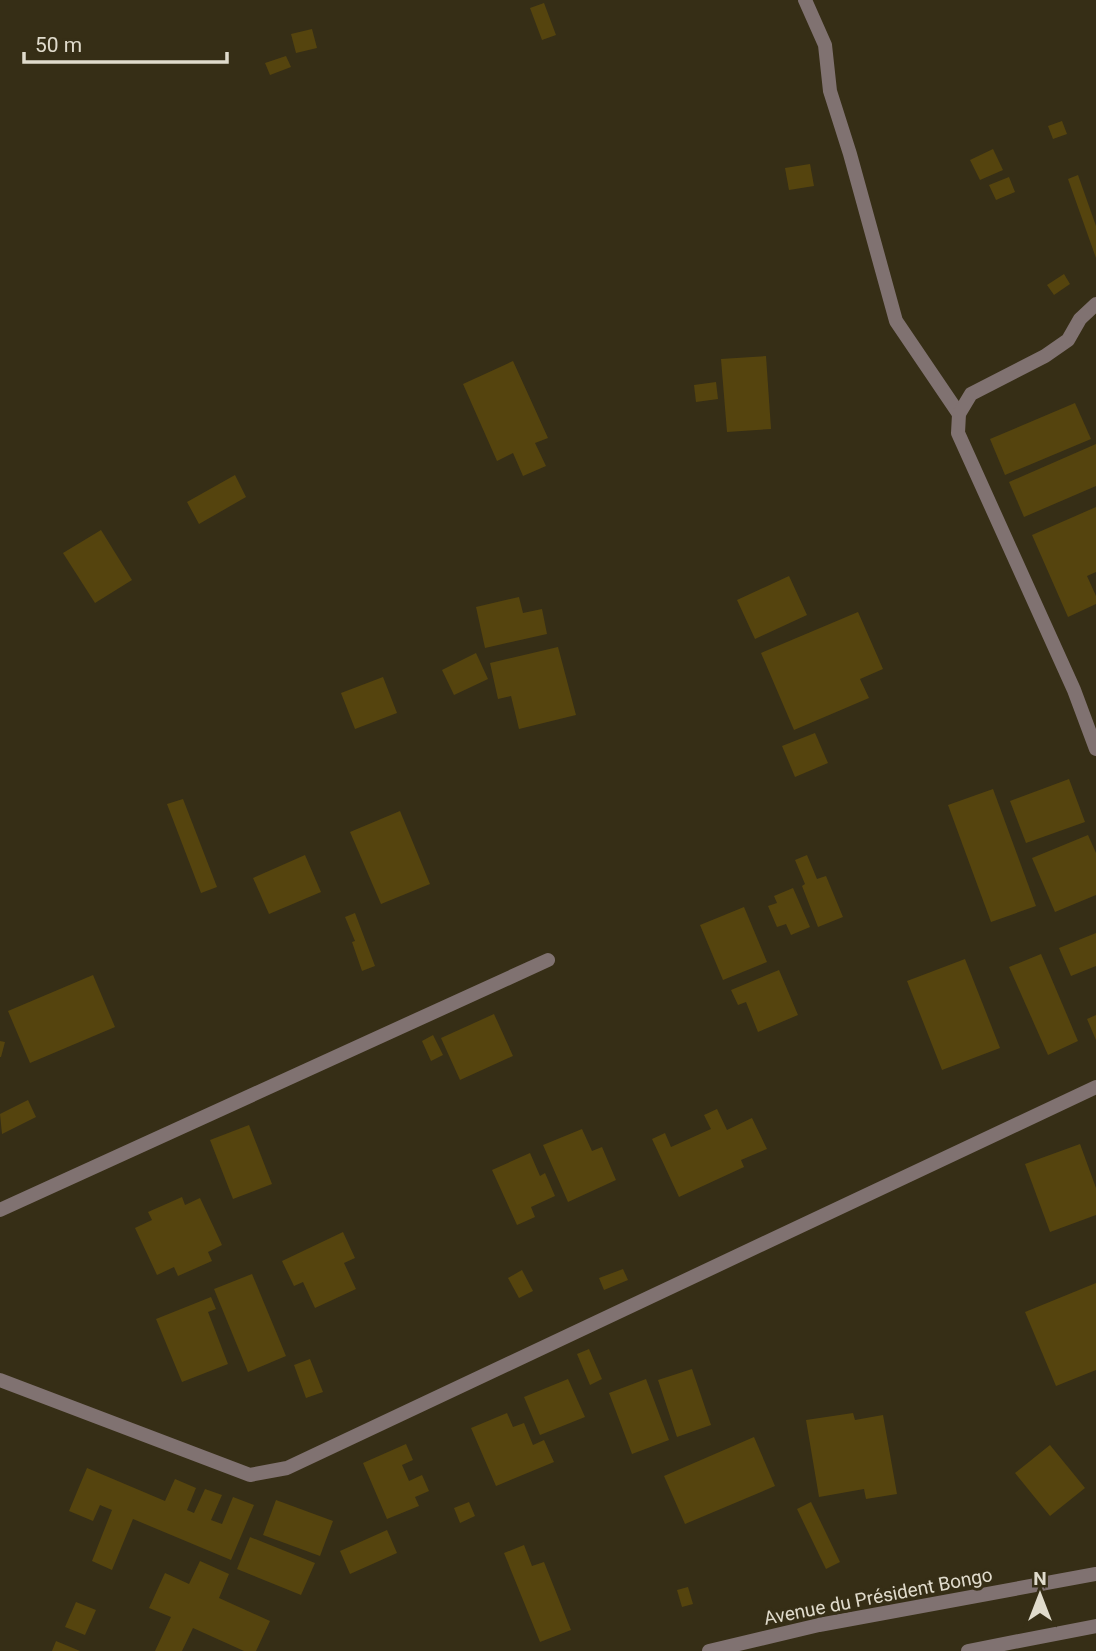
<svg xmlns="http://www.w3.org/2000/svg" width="1096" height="1651" viewBox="0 0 1096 1651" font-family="Roboto,sans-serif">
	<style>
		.building { fill: #55440e }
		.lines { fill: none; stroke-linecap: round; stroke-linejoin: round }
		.minor { stroke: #807271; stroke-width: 14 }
		.tertiary { stroke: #807271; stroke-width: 14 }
		.labels { text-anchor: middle; stroke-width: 6; stroke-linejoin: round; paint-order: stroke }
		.street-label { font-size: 19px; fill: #e0dbcc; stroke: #362e16 }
	</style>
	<rect width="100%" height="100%" fill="#362e16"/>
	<g class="building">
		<path d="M544,3L556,35L542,40L530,8Z"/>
		<path d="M312,29L317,48L296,53L291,34Z"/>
		<path d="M286,56L291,67L270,75L265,63Z"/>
		<path d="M1062,121L1067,134L1053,139L1048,126Z"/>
		<path d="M993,149L1003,170L980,180L970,160Z"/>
		<path d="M810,164L814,186L789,190L785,168Z"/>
		<path d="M1078,175L1096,226V258L1068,179Z"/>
		<path d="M1009,177L1015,192L996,200L989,185Z"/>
		<path d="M1064,274L1070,284L1054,295L1047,285Z"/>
		<path d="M766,356L771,429L727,432L721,359Z"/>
		<path d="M513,361L548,438L535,443L546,466L523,476L513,453L497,461L463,384Z"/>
		<path d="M716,382L718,399L696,402L694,385Z"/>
		<path d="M1075,403L1091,439L1005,475L990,439Z"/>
		<path d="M1096,444V486L1024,517L1009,482Z"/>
		<path d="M235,475L246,497L199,524L187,502Z"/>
		<path d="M1096,507V572L1087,576L1096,596V604L1068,617L1032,535Z"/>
		<path d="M101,530L132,580L95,603L63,553Z"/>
		<path d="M789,576L807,615L755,639L737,600Z"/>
		<path d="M519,597L523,613L542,609L547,634L485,648L476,607Z"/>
		<path d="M858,612L883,669L860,679L869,698L794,730L761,653Z"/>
		<path d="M558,647L576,715L519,729L511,696L498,699L490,663Z"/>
		<path d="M476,653L488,679L454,695L442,670Z"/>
		<path d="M383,677L397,713L355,729L341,693Z"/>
		<path d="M815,733L828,763L795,777L782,746Z"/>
		<path d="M1069,779L1085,822L1026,843L1010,801Z"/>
		<path d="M993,789L1036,906L991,922L948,805Z"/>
		<path d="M183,799L217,887L201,893L167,804Z"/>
		<path d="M400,811L430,884L381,904L350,832Z"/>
		<path d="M1088,835L1096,853V895L1055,912L1032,858Z"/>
		<path d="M305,855L321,892L269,914L253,878Z"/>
		<path d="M807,855L817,879L826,876L843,917L818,927L802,886L805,884L795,860Z"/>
		<path d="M793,888L810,927L791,935L786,924L777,927L768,906L777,903L774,896Z"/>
		<path d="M744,907L767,962L723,980L700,925Z"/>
		<path d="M355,913L375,966L362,971L352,942L355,941L345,917Z"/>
		<path d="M1096,933V966L1071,976L1059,948Z"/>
		<path d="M1041,954L1078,1041L1048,1055L1009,967Z"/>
		<path d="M965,959L1000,1048L942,1070L907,981Z"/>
		<path d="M779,970L798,1015L758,1032L746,1002L738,1005L731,990Z"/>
		<path d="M93,975L115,1027L30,1063L8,1011Z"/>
		<path d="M494,1014L513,1056L460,1080L441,1038Z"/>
		<path d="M1096,1015V1040L1087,1019Z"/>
		<path d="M433,1035L443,1055L431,1061L422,1041Z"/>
		<path d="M0,1041L5,1042L1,1057H0Z"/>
		<path d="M28,1100L36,1117L2,1134L0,1114Z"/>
		<path d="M717,1109L727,1130L752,1118L767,1149L741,1160L744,1167L679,1197L652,1139L665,1133L671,1147L711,1129L704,1115Z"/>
		<path d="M249,1125L272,1184L233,1199L210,1140Z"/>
		<path d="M582,1129L592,1151L602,1147L616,1180L568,1202L543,1145Z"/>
		<path d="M1080,1144L1096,1188V1215L1050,1232L1025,1164Z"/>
		<path d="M530,1153L540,1176L545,1173L555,1196L531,1207L535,1217L517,1225L492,1170Z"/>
		<path d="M182,1197L185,1205L200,1198L222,1245L208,1252L212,1261L178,1276L174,1267L157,1275L135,1228L152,1220L148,1212Z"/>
		<path d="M343,1232L355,1258L344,1263L356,1289L315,1308L303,1282L294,1286L282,1261Z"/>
		<path d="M623,1269L628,1280L604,1290L599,1278Z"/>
		<path d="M522,1270L533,1291L519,1298L508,1278Z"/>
		<path d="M252,1274L286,1356L248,1372L214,1289Z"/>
		<path d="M1096,1283V1370L1056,1386L1025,1312Z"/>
		<path d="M211,1297L216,1309L208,1312L228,1364L182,1382L156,1319Z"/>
		<path d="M589,1349L602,1379L590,1385L577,1354Z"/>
		<path d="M310,1359L323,1392L306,1398L294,1365Z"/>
		<path d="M692,1369L711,1425L677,1437L658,1380Z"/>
		<path d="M568,1379L585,1417L540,1435L524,1397Z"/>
		<path d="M646,1379L669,1440L632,1454L609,1393Z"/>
		<path d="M507,1413L513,1427L524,1423L533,1445L544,1440L554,1462L496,1486L471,1428Z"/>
		<path d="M853,1413L855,1420L883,1415L897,1494L866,1499L864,1489L819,1497L806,1420Z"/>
		<path d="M754,1437L775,1486L685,1524L664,1476Z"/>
		<path d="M406,1444L413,1460L402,1465L409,1481L422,1475L429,1491L415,1497L419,1506L387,1519L363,1463Z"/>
		<path d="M1050,1445L1085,1488L1050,1516L1015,1473Z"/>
		<path d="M87,1468L165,1501L175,1479L196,1488L187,1510L194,1513L205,1489L222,1495L211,1520L222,1524L233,1497L254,1505L231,1560L133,1519L112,1570L92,1561L112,1510L100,1505L93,1521L69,1511Z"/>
		<path d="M276,1500L333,1521L320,1556L263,1535Z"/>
		<path d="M469,1502L475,1516L460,1523L454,1508Z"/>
		<path d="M811,1502L840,1562L826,1569L797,1509Z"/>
		<path d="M387,1530L397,1553L350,1574L340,1551Z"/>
		<path d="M250,1537L315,1563L301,1595L237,1569Z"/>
		<path d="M524,1545L532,1566L544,1562L571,1630L540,1642L504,1553Z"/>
		<path d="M200,1561L229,1574L219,1598L270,1621L256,1651H244L193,1628L182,1651H155L171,1617L149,1608L165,1573L189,1584Z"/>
		<path d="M688,1587L693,1604L682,1607L677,1590Z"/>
		<path d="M76,1602L96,1610L85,1635L65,1627Z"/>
		<path d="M56,1641L80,1651H52Z"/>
	</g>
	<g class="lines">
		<g class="minor">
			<path d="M805,0L825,45L830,91L850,154L896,321L959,414"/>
			<path d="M1096,304L1080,319L1068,340L1045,356L971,394L959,414L958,433L1074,690L1096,749"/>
			<path d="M0,1210L548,960"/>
			<path d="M0,1380L250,1475L287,1468L1096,1087"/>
		</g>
		<g class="tertiary">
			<path d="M709,1651L819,1625L1096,1574"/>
			<path d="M968,1651L1096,1626"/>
		</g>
	</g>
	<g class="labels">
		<g class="street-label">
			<text transform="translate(878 1596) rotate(-11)" y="7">Avenue du Président Bongo</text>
		</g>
	</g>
	<g transform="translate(1040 1595)" stroke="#362e16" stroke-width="5" paint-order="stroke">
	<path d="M0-5L12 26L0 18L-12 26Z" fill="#e0dbcc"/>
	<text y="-10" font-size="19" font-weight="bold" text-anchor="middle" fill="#e0dbcc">N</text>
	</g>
	<path d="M24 52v10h203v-10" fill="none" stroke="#e0dbcc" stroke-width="3.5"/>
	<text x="35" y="52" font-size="21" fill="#e0dbcc" stroke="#362e16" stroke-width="5" paint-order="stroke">50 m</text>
</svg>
